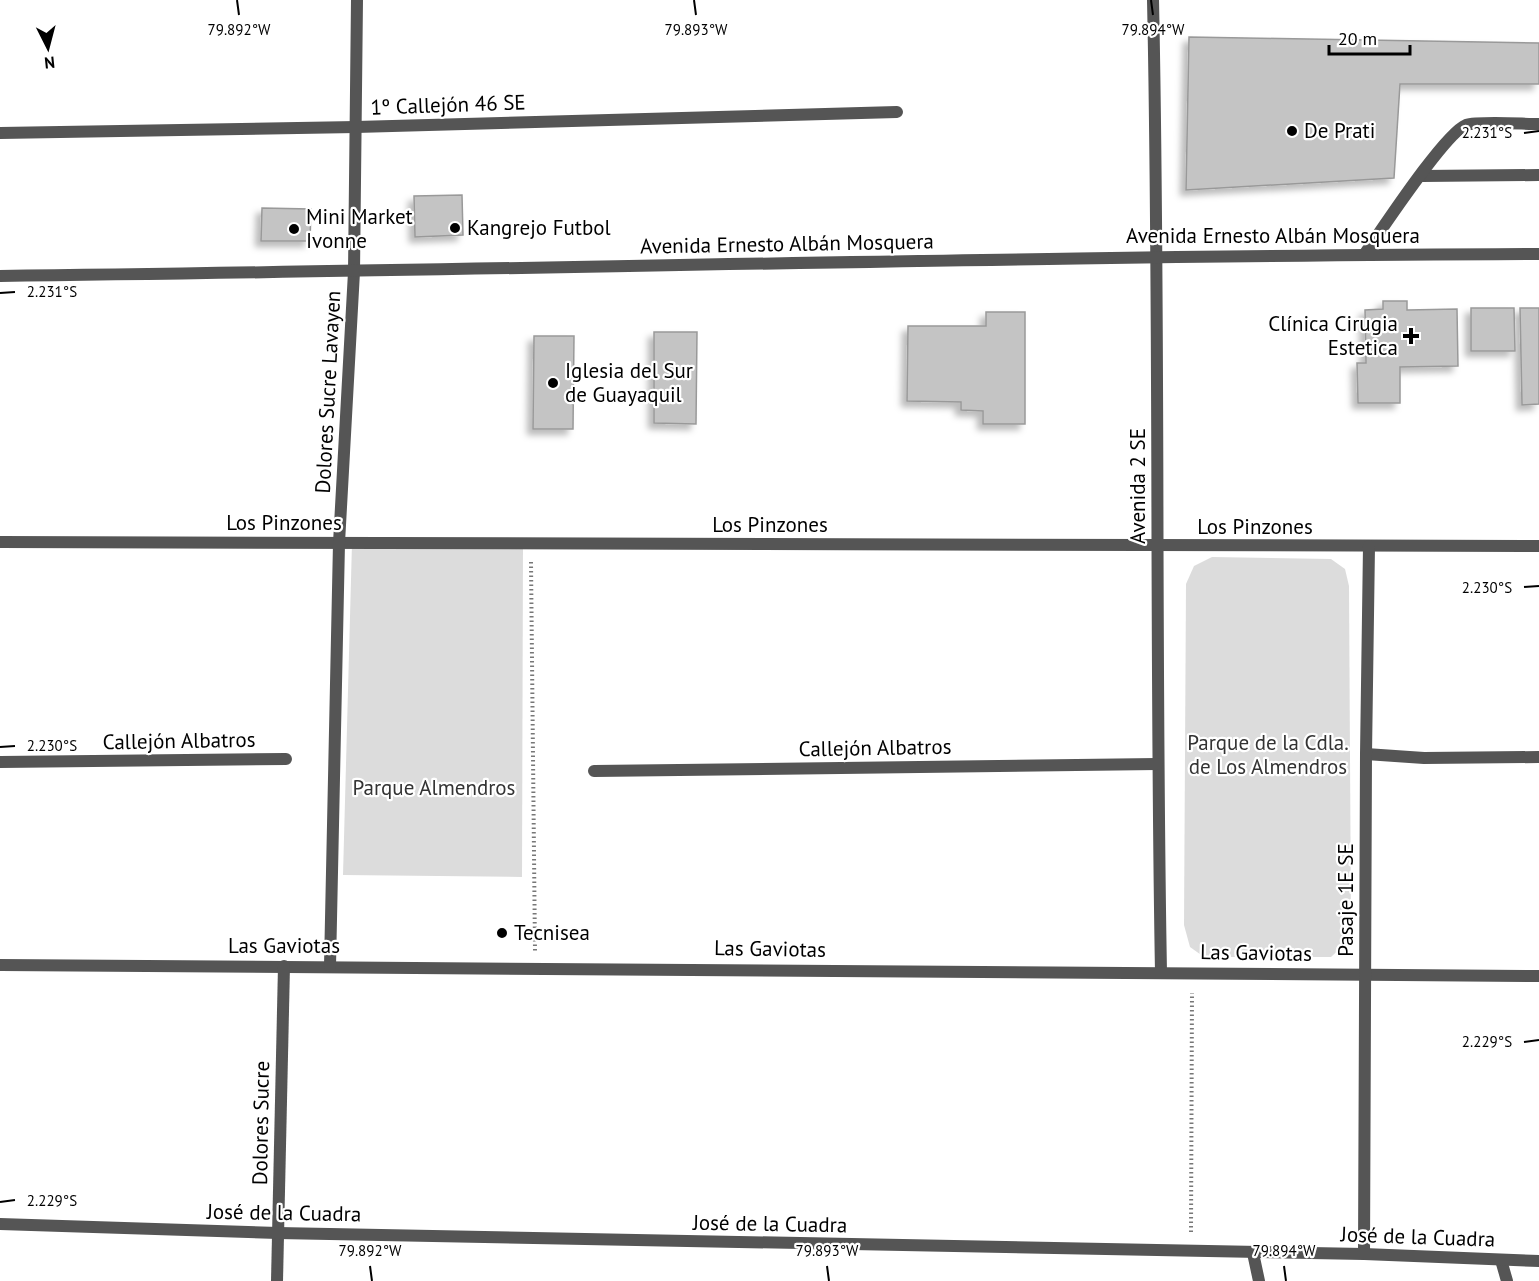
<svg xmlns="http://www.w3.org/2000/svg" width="1539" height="1281" viewBox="0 0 1539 1281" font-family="'PT Sans',sans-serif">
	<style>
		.green { fill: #dcdcdc }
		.building { fill: #c4c4c4; stroke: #999; stroke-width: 1.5; filter: url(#shadow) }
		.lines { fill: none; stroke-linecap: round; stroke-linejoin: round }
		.path { stroke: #777; stroke-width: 4; stroke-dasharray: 1.5 3; stroke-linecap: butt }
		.service { stroke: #555; stroke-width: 12 }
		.minor { stroke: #555; stroke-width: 12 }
		.tertiary { stroke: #555; stroke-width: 12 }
		.ticks { fill: none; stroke: #000; stroke-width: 2 }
		.poi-dot { fill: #000; stroke: #fff; stroke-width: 2 }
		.labels { text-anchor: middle; stroke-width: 4.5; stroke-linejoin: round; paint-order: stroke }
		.street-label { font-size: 21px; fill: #000; stroke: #fff }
		.poi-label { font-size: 21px; fill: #000; stroke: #fff; text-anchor: start }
		.park-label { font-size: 21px; fill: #333; stroke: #fff }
		.ticks-label { font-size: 15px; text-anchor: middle; fill: #000; stroke: #fff; stroke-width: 4.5; stroke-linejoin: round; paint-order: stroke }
	</style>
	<defs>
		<filter id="shadow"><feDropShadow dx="-5.5" dy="5.5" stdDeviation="3" flood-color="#0004"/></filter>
	</defs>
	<rect width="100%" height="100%" fill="#fff"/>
	<g class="green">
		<path d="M352,543L523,544L522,877L343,875Z"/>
		<path d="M1212,557L1331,559L1345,569L1349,586L1351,927L1345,944L1331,957H1204L1190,947L1184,925L1186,584L1194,566Z"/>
	</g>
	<g class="building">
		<path d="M1189,37L1539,43V84H1400L1394,178L1186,190Z"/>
		<path d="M462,195L463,235L415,237L414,196Z"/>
		<path d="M262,208L311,209L310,241H261Z"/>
		<path d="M1383,301H1407V310L1457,309L1458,366L1400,367V403H1358L1357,363H1366L1365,310L1383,309Z"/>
		<path d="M1471,308H1514L1515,351H1471Z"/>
		<path d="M1520,308H1539V404L1522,405Z"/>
		<path d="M986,312H1025V424H983V411L961,410V402L907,401L908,326H986Z"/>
		<path d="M654,332H697L696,424L654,423Z"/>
		<path d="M534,336H574L573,429H533Z"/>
	</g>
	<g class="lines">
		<g class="path">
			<path d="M531,562L535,951"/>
			<path d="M1191,1232L1192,993"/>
		</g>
		<g class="service">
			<path d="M1422,176L1539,175"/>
			<path d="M1364,255C1381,231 1444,134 1466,125C1478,121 1523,124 1539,124"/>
		</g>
		<g class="minor">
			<path d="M1153,0C1160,324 1155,648 1161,972"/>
			<path d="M0,133L356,127L897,112"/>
			<path d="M0,542L1539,546"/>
			<path d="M1366,754L1424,758L1539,757"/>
			<path d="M0,762L286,759"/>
			<path d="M594,771L1157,764"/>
			<path d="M0,965L1539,976"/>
			<path d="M330,966L339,543L354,272L357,0"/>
			<path d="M1253,1253L1259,1281"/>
			<path d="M1364,1254L1366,754L1369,546"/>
			<path d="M1501,1260L1507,1281"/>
			<path d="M277,1281L284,966"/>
		</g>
		<g class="tertiary">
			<path d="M0,276C513,270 1026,256 1539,254"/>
			<path d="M0,1224L278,1233L1364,1254L1539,1261"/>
		</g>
	</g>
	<path class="ticks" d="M237,0L239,15M694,0L696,15M1151,0L1153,15M1524,133L1539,131M0,293L15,292M1524,587L1539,586M0,747L15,746M1524,1042L1539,1040M0,1202L15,1200M370,1266L372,1281M827,1266L829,1281M1284,1266L1286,1281"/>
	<g class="poi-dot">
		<circle cx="1292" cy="131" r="6"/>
		<circle cx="455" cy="228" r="6"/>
		<circle cx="294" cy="229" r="6"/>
		<path d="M1408 327h6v6h6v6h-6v6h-6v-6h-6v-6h6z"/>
		<circle cx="553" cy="383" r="6"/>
		<circle cx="502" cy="933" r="6"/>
	</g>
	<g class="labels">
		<g class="street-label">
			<text transform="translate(448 105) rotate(-2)" y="7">1º Callejón 46 SE</text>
			<text x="1273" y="243">Avenida Ernesto Albán Mosquera</text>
			<text transform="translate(787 244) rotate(-1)" y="7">Avenida Ernesto Albán Mosquera</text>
			<text transform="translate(328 392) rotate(-87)" y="7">Dolores Sucre Lavayen</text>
			<text transform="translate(1138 486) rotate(-90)" y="7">Avenida 2 SE</text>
			<text x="284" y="530">Los Pinzones</text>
			<text x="770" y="532">Los Pinzones</text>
			<text x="1255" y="534">Los Pinzones</text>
			<text transform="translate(179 741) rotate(-1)" y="7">Callejón Albatros</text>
			<text transform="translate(875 748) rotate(-1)" y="7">Callejón Albatros</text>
			<text transform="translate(1346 900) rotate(-90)" y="7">Pasaje 1E SE</text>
			<text x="284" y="953">Las Gaviotas</text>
			<text transform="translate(770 949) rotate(1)" y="7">Las Gaviotas</text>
			<text transform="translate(1256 953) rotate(1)" y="7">Las Gaviotas</text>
			<text transform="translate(261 1123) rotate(-89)" y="7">Dolores Sucre</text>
			<text transform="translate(284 1213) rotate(1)" y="7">José de la Cuadra</text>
			<text transform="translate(770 1224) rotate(1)" y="7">José de la Cuadra</text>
			<text transform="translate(1418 1237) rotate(2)" y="7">José de la Cuadra</text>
		</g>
		<g class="poi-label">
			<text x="1304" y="138">De Prati</text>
			<text x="306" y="224">Mini Market<tspan x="306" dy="24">Ivonne</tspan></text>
			<text x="467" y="235">Kangrejo Futbol</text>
			<text x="1398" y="331" text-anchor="end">Clínica Cirugia<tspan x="1398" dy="24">Estetica</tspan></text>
			<text x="565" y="378">Iglesia del Sur<tspan x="565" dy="24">de Guayaquil</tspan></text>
			<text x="514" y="940">Tecnisea</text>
		</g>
		<g class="park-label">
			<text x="1268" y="750">Parque de la Cdla.<tspan x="1268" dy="24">de Los Almendros</tspan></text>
			<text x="434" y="795">Parque Almendros</text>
		</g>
	</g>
	<g class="ticks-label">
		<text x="239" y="35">79.892°W</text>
		<text x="696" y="35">79.893°W</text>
		<text x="1153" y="35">79.894°W</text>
		<text x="1487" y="138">2.231°S</text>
		<text x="52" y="297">2.231°S</text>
		<text x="1487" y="593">2.230°S</text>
		<text x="52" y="751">2.230°S</text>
		<text x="1487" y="1047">2.229°S</text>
		<text x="52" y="1206">2.229°S</text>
		<text x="370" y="1256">79.892°W</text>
		<text x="827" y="1256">79.893°W</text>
		<text x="1284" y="1256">79.894°W</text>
	</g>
	<g transform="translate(48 48) rotate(174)" stroke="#ffffff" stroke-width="4.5" paint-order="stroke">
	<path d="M0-4.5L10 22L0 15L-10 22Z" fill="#000000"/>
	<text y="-9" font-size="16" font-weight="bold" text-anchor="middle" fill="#000000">N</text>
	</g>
	<path d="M1329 45v9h81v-9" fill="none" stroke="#000000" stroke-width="3"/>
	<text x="1338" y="45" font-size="18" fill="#000000" stroke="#ffffff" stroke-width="4.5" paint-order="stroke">20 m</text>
</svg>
